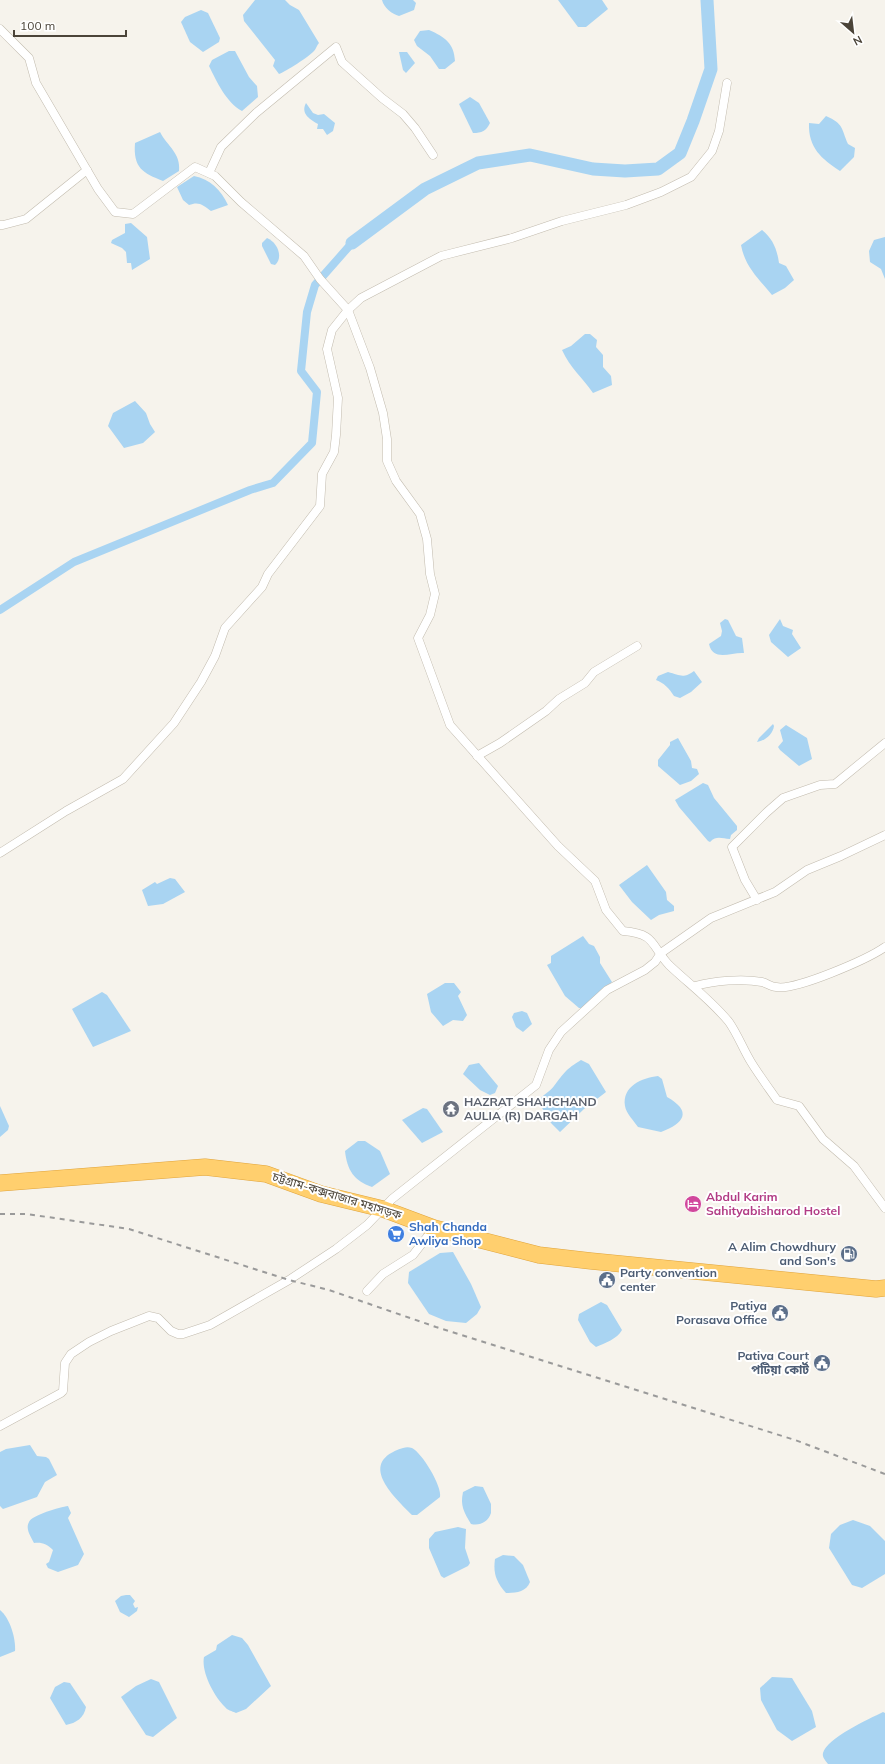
<svg xmlns="http://www.w3.org/2000/svg" width="885" height="1764" viewBox="0 0 885 1764" font-family="Mulish,'Noto Sans Bengali',sans-serif">
	<style>
		.water { fill: #a9d4f2 }
		.lines { fill: none; stroke-linecap: round; stroke-linejoin: round }
		.canal { stroke: #a9d4f2; stroke-width: 8 }
		.river { stroke: #a9d4f2; stroke-width: 13 }
		.street-casing { stroke: #c2bbae; stroke-width: 9 }
		.highway-casing { stroke: #e0a43c; stroke-width: 17 }
		.street { stroke: #fff; stroke-width: 8 }
		.highway { stroke: #ffcf6e; stroke-width: 16 }
		.rail { stroke: #9a9a9a; stroke-width: 2; stroke-dasharray: 5 5; stroke-linecap: butt }
		.labels { text-anchor: middle; stroke-width: 4; stroke-linejoin: round; paint-order: stroke }
		.worship-label { font-size: 12px; font-weight: bold; fill: #5b616d; stroke: #fff; text-anchor: start }
		.street-label { font-size: 12px; fill: #4b4439; stroke: #fff }
		.hotel-label { font-size: 12px; font-weight: bold; fill: #b23c85; stroke: #fff; text-anchor: start }
		.shop-label { font-size: 12px; font-weight: bold; fill: #366cbe; stroke: #fff; text-anchor: start }
		.service-label { font-size: 12px; font-weight: bold; fill: #4e5e75; stroke: #fff; text-anchor: end }
	</style>
	<rect width="100%" height="100%" fill="#f6f3ec"/>
	<g class="water">
		<path d="M255,0H285L290,5L299,10L319,43C317,45 316,49 314,51C310,56 285,72 279,74L273,66L275,60L244,21L243,15Z"/>
		<path d="M382,0H413L416,3L414,10L399,16C392,14 384,8 382,0Z"/>
		<path d="M558,0H602L608,9L586,27H578Z"/>
		<path d="M201,10L208,13L220,38L219,42L203,52L190,42L181,22L185,17Z"/>
		<path d="M429,30C445,37 454,43 455,61L445,69H439L430,56L417,46L414,40L420,31Z"/>
		<path d="M229,51H235L249,77L257,86L258,97L242,111C226,102 217,82 209,66L212,60Z"/>
		<path d="M399,52H407L415,63L406,73L403,70Z"/>
		<path d="M470,97L479,103L490,123C486,131 482,133 473,133L459,104Z"/>
		<path d="M306,103L313,113L318,115L324,114L335,123L333,131L327,135L323,129H317L318,124C311,120 300,114 306,103Z"/>
		<path d="M826,116C844,124 841,128 848,144L855,148L854,157L840,171C822,159 808,148 809,123L819,124Z"/>
		<path d="M160,132C167,146 181,153 179,171L163,181C143,173 133,168 135,143Z"/>
		<path d="M194,176C210,179 221,190 228,205L211,211C203,205 199,201 189,205L183,200L177,187Z"/>
		<path d="M131,223L147,237L150,259L132,270L131,263H127L126,252L122,248L111,243L112,240L125,233V224Z"/>
		<path d="M762,230C773,239 777,249 779,263L786,266L794,280L785,288L772,295C759,279 745,267 741,245Z"/>
		<path d="M885,237V279L881,269L870,262L869,251L874,240Z"/>
		<path d="M267,238C277,242 284,257 275,265L271,264L262,246V243Z"/>
		<path d="M585,334H590L597,340L596,347L603,355V367L611,376L612,385L593,393C582,377 570,368 562,350L571,346Z"/>
		<path d="M135,401L146,413L150,424L155,432L143,443L124,448L108,426L113,413Z"/>
		<path d="M725,619L728,620L736,636L742,638L744,653C731,652 713,662 709,644L721,636L722,631L720,623Z"/>
		<path d="M780,619L783,626L793,630L792,634L801,648L788,657L771,642L769,635Z"/>
		<path d="M694,671L702,682L691,692L680,698L674,696C669,688 664,683 656,680L658,676L668,672C680,675 683,679 694,671Z"/>
		<path d="M773,724L774,726C773,734 765,741 757,742L759,738Z"/>
		<path d="M786,725L807,738L812,759L799,766L780,750L778,747L783,741L780,730Z"/>
		<path d="M678,738L691,761L692,768L697,769L699,774L691,781L680,785L658,766V760L670,745V742Z"/>
		<path d="M703,783L708,785L714,798L737,826V830L731,835L730,839C722,839 717,835 710,842L708,841L679,807L675,800Z"/>
		<path d="M647,865L666,892L667,900L674,906V911L659,915L651,920L632,902L619,885Z"/>
		<path d="M170,878L175,879L185,892L163,904L148,906L142,890L155,882L157,884Z"/>
		<path d="M583,936L589,944L594,946L600,957V963L612,982L582,1008H579L565,996L547,965L551,963V956Z"/>
		<path d="M445,983H454L461,992L458,996L467,1015L463,1021L453,1020L443,1026L431,1012L427,994Z"/>
		<path d="M102,992L107,995L131,1031L93,1047L72,1009Z"/>
		<path d="M522,1011L527,1013L532,1024L523,1032L516,1027L512,1017L514,1013Z"/>
		<path d="M581,1060L589,1064L606,1092L584,1109L560,1132L551,1123L538,1101C542,1095 550,1092 554,1086C564,1073 566,1069 581,1060Z"/>
		<path d="M479,1063L498,1086L495,1093L490,1095L480,1090L463,1074L469,1065Z"/>
		<path d="M658,1076L662,1079L667,1097C692,1111 685,1123 661,1132L638,1127C634,1121 626,1113 625,1106C622,1086 642,1078 658,1076Z"/>
		<path d="M0,1106L9,1126L8,1130L0,1137Z"/>
		<path d="M423,1108L427,1109L443,1132L422,1143L402,1120Z"/>
		<path d="M358,1141H365L380,1151L390,1174L372,1187C354,1181 347,1170 345,1151Z"/>
		<path d="M453,1252L471,1284L481,1307L477,1314L466,1323L446,1321L429,1314L408,1283L409,1272L440,1253Z"/>
		<path d="M601,1302L607,1305L622,1330C617,1339 605,1343 596,1347L590,1342L578,1320L579,1314Z"/>
		<path d="M30,1445L37,1456L46,1457L49,1459L57,1475L45,1482L37,1497L3,1509L0,1506V1452L6,1449Z"/>
		<path d="M403,1448C406,1447 409,1447 412,1448C422,1453 442,1486 440,1497L417,1515H412C392,1495 357,1462 403,1448Z"/>
		<path d="M475,1486L483,1487L491,1504V1513C488,1522 480,1526 471,1524C464,1512 460,1506 463,1492Z"/>
		<path d="M68,1506L71,1513L68,1518L84,1554L78,1565L58,1572L48,1568L46,1564L49,1562L53,1550C47,1544 42,1542 34,1543C31,1537 25,1529 29,1522C32,1515 60,1507 68,1506Z"/>
		<path d="M853,1520L870,1526L885,1541V1574L862,1588L852,1585L829,1548L831,1534L840,1525Z"/>
		<path d="M458,1527L466,1529L465,1548L470,1563L468,1566L444,1578L441,1576L429,1548V1539L435,1532Z"/>
		<path d="M503,1555L514,1556L523,1565L530,1582C526,1592 516,1593 506,1593C496,1582 493,1573 495,1559Z"/>
		<path d="M126,1595H130L135,1601L133,1604L135,1608L138,1607L137,1611L129,1617L120,1612L115,1601L121,1596Z"/>
		<path d="M0,1610C10,1618 16,1639 15,1651L0,1657Z"/>
		<path d="M232,1635L242,1638L248,1645L271,1686L246,1709L236,1713C232,1711 227,1710 225,1707C214,1696 201,1672 204,1657L216,1650L217,1645Z"/>
		<path d="M772,1677L792,1678L812,1711L816,1727L792,1741L777,1730L761,1700L760,1688Z"/>
		<path d="M151,1679L159,1682L177,1718L153,1737L146,1735L121,1697L136,1686Z"/>
		<path d="M64,1682L70,1683L86,1707C84,1718 76,1723 66,1725L50,1698L55,1687Z"/>
		<path d="M883,1712L885,1713V1764H828C825,1760 822,1757 823,1753C827,1738 869,1719 883,1712Z"/>
	</g>
	<g class="lines">
		<path class="canal" d="M0,610L74,562L250,490L273,483L312,443L317,392L301,371L307,312L315,285L352,243"/>
		<path class="river" d="M352,243L425,189L478,163L530,155L593,169L625,171L658,169L680,153L693,121L711,69L707,0"/>
		<g class="street-casing">
			<g id="street">
				<path d="M0,29L29,58L36,83L98,189L115,212L133,214L195,167L215,176L241,202L304,256L320,279L348,310L370,368L383,413L387,439V461L396,481L420,514L427,539L430,574L435,594L430,615L418,638L450,725L558,846L595,881L606,910L623,931C657,934 650,945 669,965C689,984 711,1000 729,1022C738,1035 743,1049 751,1062C759,1075 768,1087 777,1100L799,1106L823,1139L854,1166L885,1208"/>
				<path d="M209,173L221,147L256,113L336,47L342,62L382,98L403,114L415,128L433,155"/>
				<path d="M0,225H3L26,219L87,170"/>
				<path d="M477,756L500,743L546,711L559,699L585,683L594,672L637,646"/>
				<path d="M0,853L66,811L123,779L174,723L201,682L215,656L225,628L262,587L268,574L320,506L322,474L334,452L336,435L338,398L327,349L332,330L348,310L361,298L441,256L512,238L562,221L626,205L661,192L691,177L712,151L719,131L727,83"/>
				<path d="M757,900L745,880L732,847L767,812L783,798L820,785L835,784L885,743"/>
				<path d="M695,986C714,981 742,978 762,982C767,983 771,987 776,987C795,991 868,959 885,947"/>
				<path d="M367,1291L383,1274L413,1255L434,1228"/>
				<path d="M0,1426L61,1393L63,1391L65,1363L71,1354L89,1342L111,1331L149,1316L158,1318L171,1331L178,1334H183L210,1325L289,1280L336,1249L367,1225L392,1199L536,1085L549,1050L561,1032L607,990L645,970L655,962L661,953L711,918L775,892L807,870L841,856L885,835"/>
			</g>
		</g>
		<g class="highway-casing">
			<path id="highway" d="M0,1183L205,1167L266,1174L321,1194L383,1209L434,1228L539,1255L591,1261L876,1289L885,1288"/>
		</g>
		<use href="#street" class="street"/>
		<use href="#highway" class="highway"/>
		<path class="rail" d="M0,1214H27L129,1229L289,1280L329,1290L436,1327L795,1440L885,1474"/>
	</g>
	<defs>
		<g id="temple-disc" transform="scale(0.9)"><circle r="9.5" fill="#6b7280" stroke="#fff"/><path d="M0-6L5-2H3V0L6.5 2.5H4V6H1.5V3h-3V6H-4V2.5H-6.5L-3 0V-2H-5Z" fill="#fff"/></g>
		<g id="hotel-disc" transform="scale(0.9)"><circle r="9.5" fill="#d1479c" stroke="#fff"/><path d="M-6-4.5h1.5V1H6V5H4.5V3h-9V5H-6ZM-4 0a1.8 1.8 0 1 1 3.6 0ZM.5 0V-2.5h3Q6-2.5 6 0Z" fill="#fff"/></g>
		<g id="supermarket-disc" transform="scale(0.9)"><circle r="9.5" fill="#3f7fe0" stroke="#fff"/><path d="M-6-5.5h2.5l.6 2H6L4.5 2H-2.5L-4.4-4H-6ZM-1.5 3.2a1.3 1.3 0 1 0 .1 0ZM3 3.2a1.3 1.3 0 1 0 .1 0Z" fill="#fff"/></g>
		<g id="fuel-disc" transform="scale(0.9)"><circle r="9.5" fill="#5c6f8a" stroke="#fff"/><path d="M-5.5-6h7V0h2V4h1.3V-2.5L3-4.5l.8-.8L6-3V5H2.5V1h-1V6h-7ZM-4.2-4.7v3.2H.2V-4.7Z" fill="#fff"/></g>
		<g id="civic-disc" transform="scale(0.9)"><circle r="9.5" fill="#5c6f8a" stroke="#fff"/><path d="M-.6-6.5H3V-4.5H.6V-3L4-1V1h2V6H-6V1h2V-1L-.6-3ZM-1.2 2.5V6h2.4V2.5Z" fill="#fff"/></g>
	</defs>
	<g fill-rule="evenodd">
		<use href="#temple-disc" x="451" y="1109"/>
		<use href="#hotel-disc" x="693" y="1204"/>
		<use href="#supermarket-disc" x="396" y="1234"/>
		<use href="#fuel-disc" x="849" y="1254"/>
		<use href="#civic-disc" x="607" y="1280"/>
		<use href="#civic-disc" x="780" y="1313"/>
		<use href="#civic-disc" x="822" y="1363"/>
	</g>
	<g class="labels">
		<g class="worship-label">
			<text x="464" y="1106">HAZRAT SHAHCHAND<tspan x="464" dy="14">AULIA (R) DARGAH</tspan></text>
		</g>
		<g class="street-label">
			<text transform="translate(337 1196) rotate(17)" y="4">চট্টগ্রাম-কক্সবাজার মহাসড়ক</text>
		</g>
		<g class="hotel-label">
			<text x="706" y="1201">Abdul Karim<tspan x="706" dy="14">Sahityabisharod Hostel</tspan></text>
		</g>
		<g class="shop-label">
			<text x="409" y="1231">Shah Chanda<tspan x="409" dy="14">Awliya Shop</tspan></text>
		</g>
		<g class="service-label">
			<text x="836" y="1251">A Alim Chowdhury<tspan x="836" dy="14">and Son's</tspan></text>
			<text x="620" y="1277" text-anchor="start">Party convention<tspan x="620" dy="14">center</tspan></text>
			<text x="767" y="1310">Patiya<tspan x="767" dy="14">Porasava Office</tspan></text>
			<text x="809" y="1360">Patiya Court<tspan x="809" dy="14">পটিয়া কোর্ট</tspan></text>
		</g>
	</g>
	<g transform="translate(853 32) rotate(152)" stroke="#ffffff" stroke-width="3" paint-order="stroke">
	<path d="M0-3L7 15L0 10L-7 15Z" fill="#4b4439"/>
	<text y="-6" font-size="11" font-weight="bold" text-anchor="middle" fill="#4b4439">N</text>
	</g>
	<path d="M14 30v6h112v-6" fill="none" stroke="#4b4439" stroke-width="2"/>
	<text x="20" y="30" font-size="12" fill="#4b4439" stroke="#ffffff" stroke-width="3" paint-order="stroke">100 m</text>
</svg>
